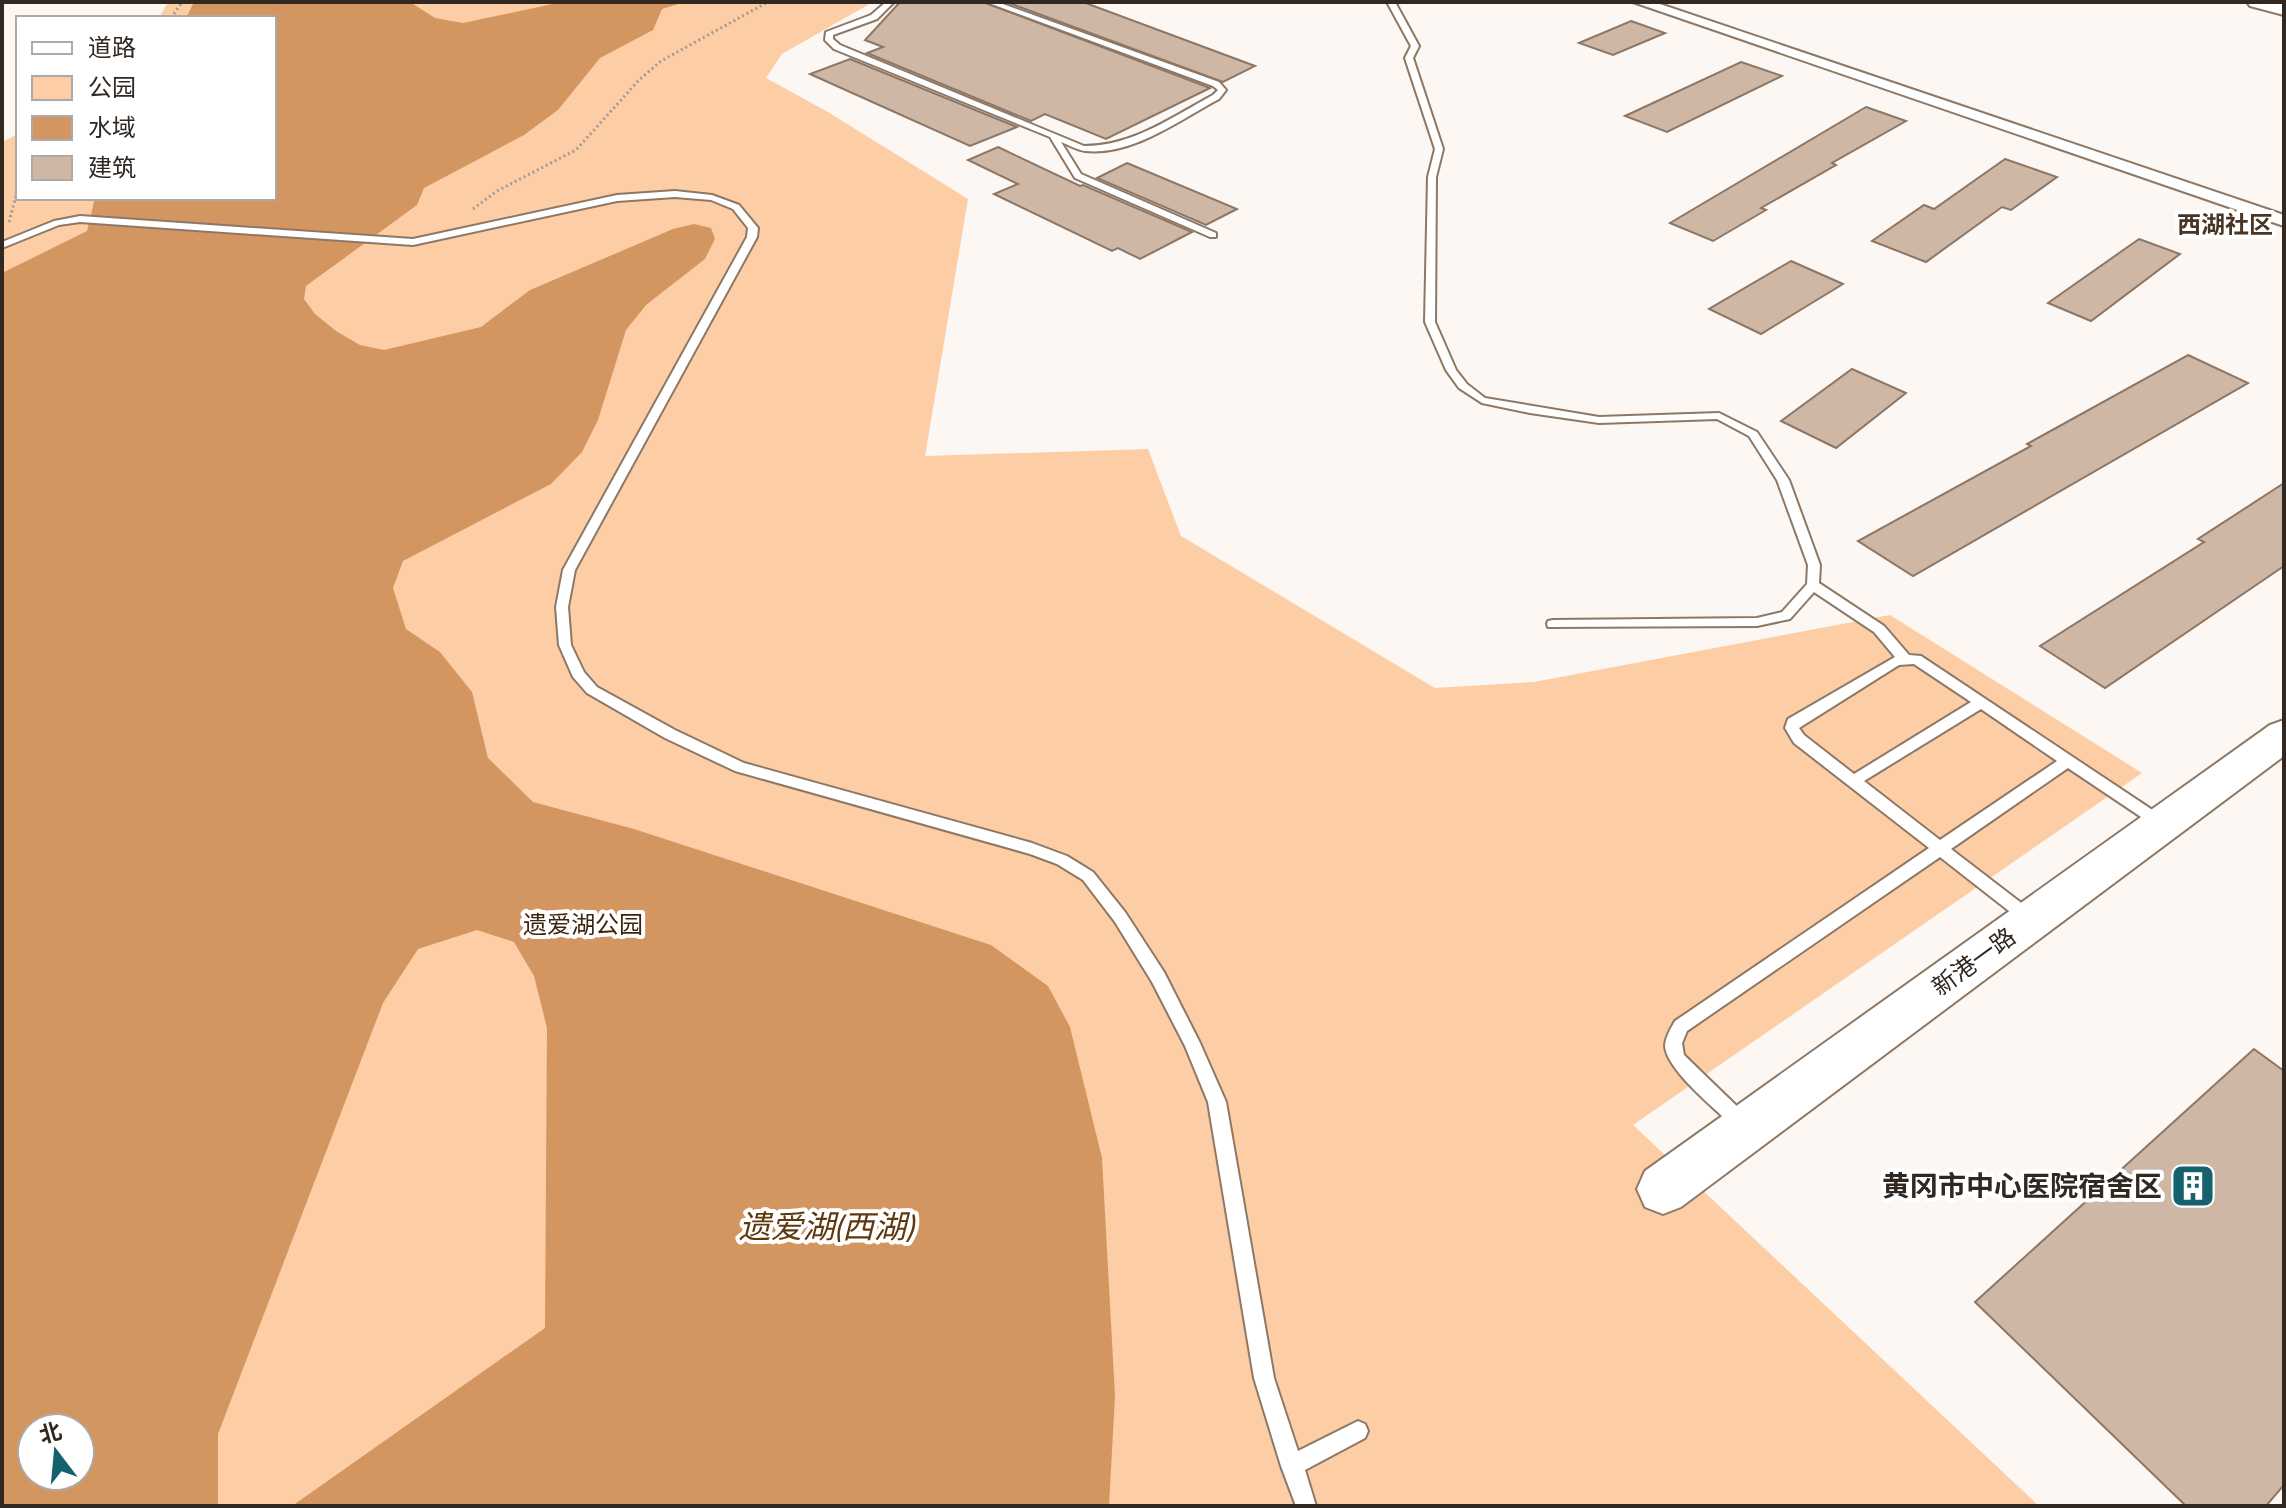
<svg xmlns="http://www.w3.org/2000/svg" width="2286" height="1508" viewBox="0 0 2286 1508" font-family="'Titillium Web','Noto Sans SC',sans-serif">
	<style>
		.green { fill: #fdcea6; fill-rule: evenodd }
		.water { fill: #d39661; fill-rule: evenodd }
		.building { fill: #ceb7a4; stroke: #8c7665; stroke-width: 2 }
		.lines { fill: none; stroke-linecap: round; stroke-linejoin: round }
		.lane-casing { stroke: #8d7866; stroke-width: 4 }
		.street-casing { stroke: #8d7866; stroke-width: 4 }
		.secondary-casing { stroke: #8d7866; stroke-width: 4 }
		.path { stroke: #a19a95; stroke-width: 3; stroke-dasharray: 2 3; stroke-linecap: butt }
		.lane { fill: #fff; fill-rule: evenodd }
		.street { fill: #fff; fill-rule: evenodd }
		.secondary { fill: #fff; fill-rule: evenodd }
		.labels { text-anchor: middle; stroke-width: 8; stroke-linejoin: round; paint-order: stroke }
		.far-quarter-label { font-size: 24px; font-weight: bold; fill: #483525; stroke: #fff }
		.park-label { font-size: 24px; fill: #3d240c; stroke: #fff }
		.street-label { font-size: 24px; fill: #312821; stroke: #fff }
		.near-poi-label { font-size: 28px; font-weight: bold; fill: #312821; stroke: #fff; text-anchor: end }
		.near-water-label { font-size: 32px; font-style: italic; fill: #60380e; stroke: #fff }
	</style>
	<rect width="100%" height="100%" fill="#fcf7f3"/>
	<path class="green" d="M168,2H873L782,54L766,78L828,112L968,199L925,456L1148,449L1181,536L1435,688L1534,682L1890,615L2142,773L1633,1125L2039,1506H2V142L18,134V198H274V18H159ZM32,1428H80V1476H32Z"/>
	<path class="water" d="M194,2H410L435,18L463,23L562,2H685L662,9L653,30L600,58L558,110L524,135L424,188L417,205L306,286L304,299L315,314L336,331L360,345L384,350L481,327L530,290L673,229L694,224L711,228L715,239L705,259L646,305L626,330L598,420L582,452L551,484L403,561L393,588L406,629L440,652L472,692L488,758L533,802L634,829L991,945L1048,986L1070,1027L1102,1158L1115,1396L1109,1506H292L545,1328L547,1028L534,976L514,942L477,930L418,949L383,1003L218,1434V1506H2V273L87,231L95,198H274V18H186ZM32,1428H80V1476H32Z"/>
	<g class="building">
		<path d="M900,2H983L1210,88L1106,139L1045,114L1031,121L867,53L883,47L865,40Z"/>
		<path d="M1006,2H1083L1255,66L1223,82Z"/>
		<path d="M1631,21L1665,33L1613,55L1579,43Z"/>
		<path d="M850,59L1017,127L970,146L810,74Z"/>
		<path d="M1741,62L1782,76L1667,132L1625,116Z"/>
		<path d="M1866,107L1906,121L1832,163L1836,165L1761,208L1766,210L1713,241L1670,223Z"/>
		<path d="M998,147L1080,186L1083,185L1192,232L1140,259L1118,248L1112,251L994,194L1018,184L968,160Z"/>
		<path d="M2005,159L2057,177L2011,210L2002,207L1926,262L1872,241L1924,205L1934,209Z"/>
		<path d="M1127,163L1237,209L1206,225L1097,178Z"/>
		<path d="M2139,239L2180,254L2091,321L2048,303Z"/>
		<path d="M1791,261L1843,284L1761,334L1709,309Z"/>
		<path d="M2188,355L2248,383L1913,576L1858,541L2031,446L2027,444Z"/>
		<path d="M1852,369L1906,393L1836,448L1781,421Z"/>
		<path d="M2284,483V566L2105,688L2040,646L2204,542L2198,539Z"/>
		<path d="M2254,1049L2284,1071V1485L2266,1506H2186L1975,1302Z"/>
	</g>
	<g class="lines">
		<g class="lane-casing">
			<g id="lane">
				<path d="M886,2H894L877,19L833,35V39L840,45L1084,146C1133,146 1172,117 1213,95L1218,90L1213,86L986,2H997L1219,82L1226,90L1219,99C1179,120 1133,156 1085,151C1077,150 1069,145 1061,142L1081,174L1216,233V237H1210L1075,178L1050,137L834,49L825,40L826,32L871,15Z"/>
				<path d="M1387,2H1395L1419,46L1413,58L1443,149L1436,177L1435,322L1456,370L1467,384L1485,398L1599,417L1719,413L1757,432L1789,480L1820,565L1819,583L1884,626L1909,655L1921,656L2166,819L2168,823L2166,827H2156L2068,768L1951,849L2033,912L2036,917L2033,922L2028,923L2023,922L1940,857L1687,1031L1682,1043L1684,1055L1747,1116L1750,1122L1747,1128L1741,1130L1735,1128C1717,1110 1665,1069 1665,1045C1666,1036 1671,1028 1675,1021L1929,848L1794,743L1785,728L1788,719L1895,657L1874,632L1814,592L1790,619L1757,626L1548,627L1547,624L1548,621L1553,620L1757,618L1782,612L1807,584L1808,565L1777,480L1749,436L1717,419L1599,423L1530,413L1482,403L1459,388L1446,370L1425,322L1428,177L1435,149L1405,58L1411,46ZM1914,664L1971,702L1854,774L1804,735L1799,728L1899,665ZM1981,709L2057,761L1940,840L1864,781Z"/>
				<path d="M675,191L712,195L739,205L758,228L757,237L575,570L568,607L571,645L584,672L597,687L675,730L744,763L1032,843L1067,856L1093,872L1125,912L1164,972L1200,1043L1226,1102L1274,1378L1298,1451L1358,1421L1365,1424L1368,1431L1365,1438L1305,1470L1316,1506H1296L1281,1466L1254,1378L1208,1102L1185,1046L1152,982L1115,922L1083,880L1057,864L1030,854L735,771L665,738L587,693L573,677L559,645L556,607L563,570L747,237L748,228L733,209L711,200L675,197L617,201L413,245L80,222L59,225L2,248V242L54,221L80,216L413,239L617,195Z"/>
			</g>
		</g>
		<g class="street-casing">
			<path id="street" d="M1633,2H1654L2284,215V226Z"/>
		</g>
		<g class="secondary-casing">
			<g id="secondary">
				<path d="M2247,2L2284,3V15L2250,6Z"/>
				<path d="M2284,720V756L1681,1207L1663,1214L1645,1207L1637,1189L1645,1171L2270,725Z"/>
			</g>
		</g>
		<g class="path">
			<path d="M171,18L182,2"/>
			<path d="M473,209L497,191L576,150L639,80L661,61L768,2"/>
			<path d="M9,222L18,188"/>
		</g>
		<use href="#lane" class="lane"/>
		<use href="#street" class="street"/>
		<use href="#secondary" class="secondary"/>
	</g>
	<defs>
		<g id="building-square" transform="scale(2.3)"><rect x="-9" y="-9" width="18" height="18" rx="4" fill="#16616e" stroke="#fff"/><path d="M-4-6H4V6H1V3H-1V6H-4ZM-2.5-4.3h1.7v1.8h-1.7ZM.8-4.3h1.7v1.8H.8ZM-2.5-1h1.7V.8h-1.7ZM.8-1h1.7V.8H.8Z" fill="#fff"/></g>
	</defs>
	<g fill-rule="evenodd">
		<use href="#building-square" x="2193" y="1186"/>
	</g>
	<g class="labels">
		<g class="far-quarter-label">
			<text x="2225" y="233">西湖社区</text>
		</g>
		<g class="park-label">
			<text x="583" y="933">遗爱湖公园</text>
		</g>
		<g class="street-label">
			<text transform="translate(1974 962) rotate(-36)" y="8">新港一路</text>
		</g>
		<g class="near-poi-label">
			<text x="2162" y="1196">黄冈市中心医院宿舍区</text>
		</g>
		<g class="near-water-label">
			<text x="826" y="1238">遗爱湖(西湖)</text>
		</g>
	</g>
	<rect width="2286" height="1508" fill="none" stroke="#312821" stroke-width="8"/>
	<rect x="16" y="16" width="260" height="184" fill="#ffffff" stroke="#ada9a6" stroke-width="2"/>
	<rect x="32" y="42" width="40" height="12" fill="#ffffff" stroke="#ada9a6" stroke-width="2"/>
	<text x="88" y="56" font-size="24" fill="#312821">道路</text>
	<rect x="32" y="76" width="40" height="24" fill="#fdcea6" stroke="#ada9a6" stroke-width="2"/>
	<text x="88" y="96" font-size="24" fill="#312821">公园</text>
	<rect x="32" y="116" width="40" height="24" fill="#d39661" stroke="#ada9a6" stroke-width="2"/>
	<text x="88" y="136" font-size="24" fill="#312821">水域</text>
	<rect x="32" y="156" width="40" height="24" fill="#ceb7a4" stroke="#ada9a6" stroke-width="2"/>
	<text x="88" y="176" font-size="24" fill="#312821">建筑</text>
	<g transform="translate(56 1452) rotate(344)"><circle r="38" fill="#ffffff" stroke="#ada9a6" stroke-width="2"/>
	<path d="M0-6L14 30L0 20L-14 30Z" fill="#16616e"/>
	<text y="-12" font-size="22" font-weight="bold" text-anchor="middle" fill="#312821">北</text>
	</g>
</svg>
